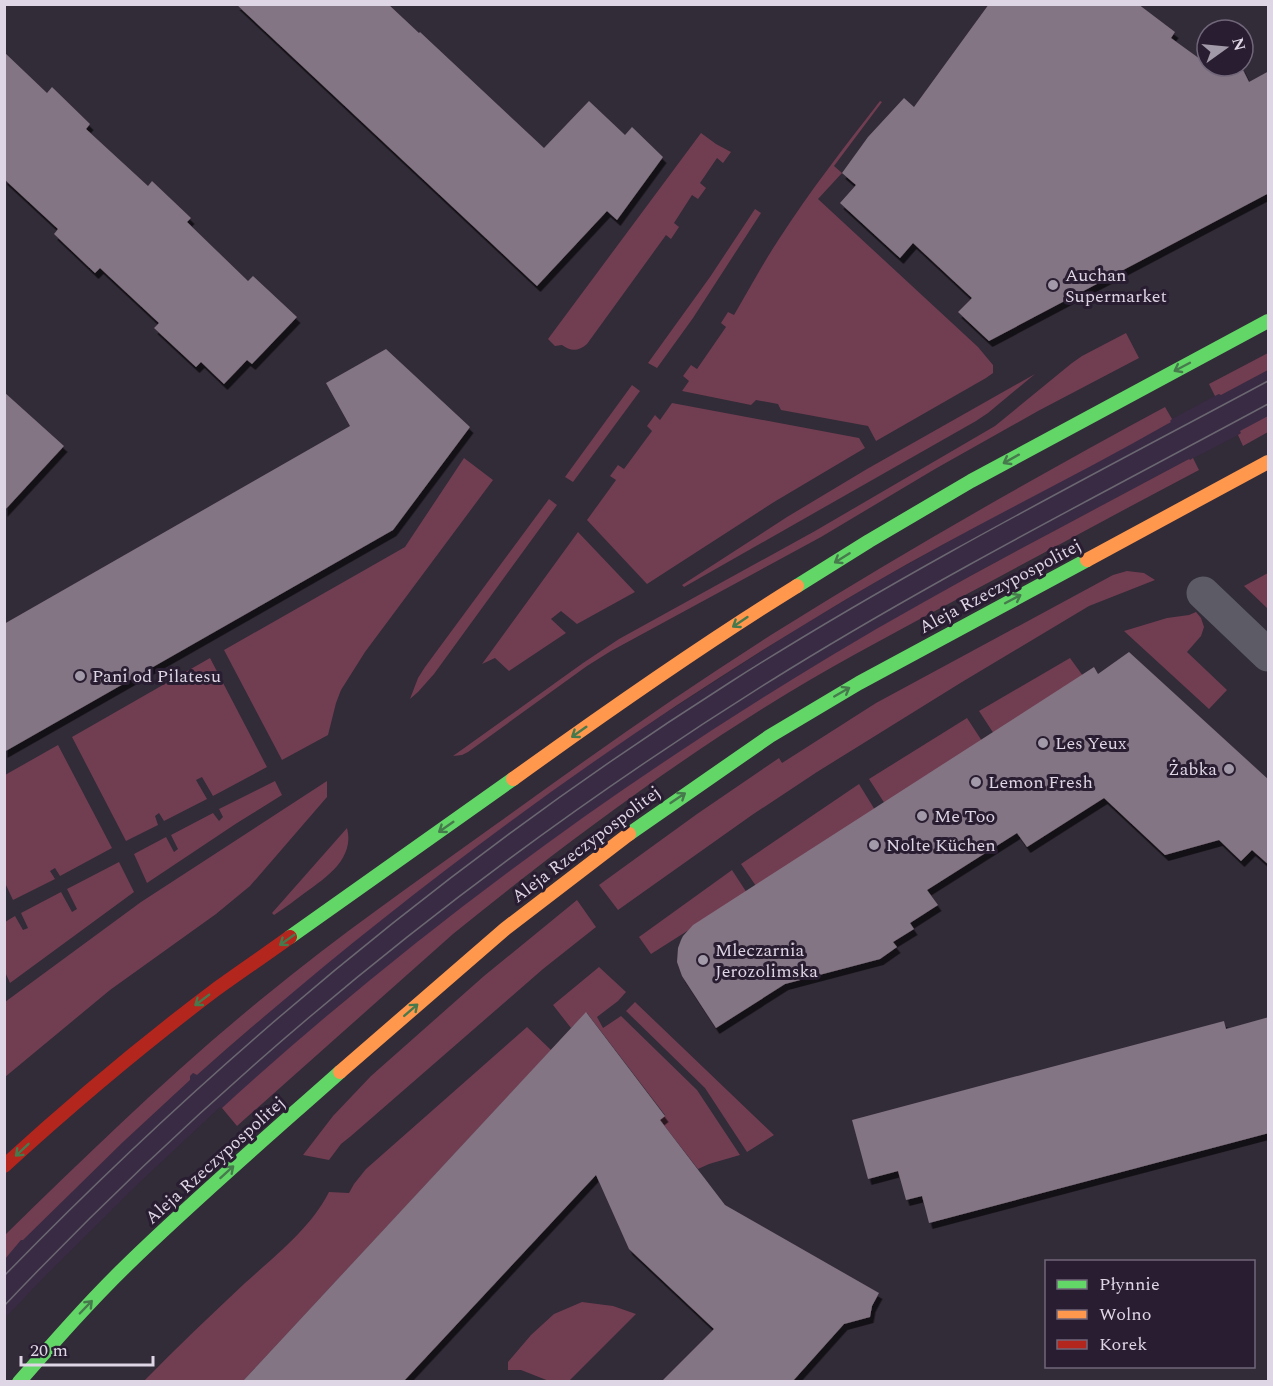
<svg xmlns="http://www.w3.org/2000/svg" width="1273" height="1386" viewBox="0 0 1273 1386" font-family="Spectral,serif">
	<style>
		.built { fill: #3a2b45 }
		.green { fill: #713d51 }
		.building { fill: #837483; filter: url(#shadow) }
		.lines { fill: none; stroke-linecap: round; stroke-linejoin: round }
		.street { stroke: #5c5b66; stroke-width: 33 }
		.fast { stroke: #63d668; stroke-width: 14 }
		.slow { stroke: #ff974d; stroke-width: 14 }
		.jam { stroke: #b3261e; stroke-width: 14 }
		.tram { stroke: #6a6771; stroke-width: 1.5 }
		.oneway { stroke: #467a4d }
		.poi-dot { fill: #a29aa8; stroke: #291d32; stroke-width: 2 }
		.labels { text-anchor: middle; stroke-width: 6; stroke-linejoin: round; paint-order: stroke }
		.poi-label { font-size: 18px; fill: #ded6e5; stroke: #291d32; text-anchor: start }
		.street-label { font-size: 18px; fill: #ded6e5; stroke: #291d32 }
	</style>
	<defs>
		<filter id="shadow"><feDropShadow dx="3.5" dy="6" stdDeviation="0" flood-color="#0009"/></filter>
	</defs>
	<rect width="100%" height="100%" fill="#322b38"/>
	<path class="built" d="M1268,370V416L1241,431V433L1238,435L1190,460L1189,459L977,572L829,657L705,735L623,790L490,887L343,1002L222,1108L220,1107L142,1180L44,1277L5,1318V1259L21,1240H23L123,1142L190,1080V1076L193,1073L197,1075L304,982L407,899L473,848L550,792L636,732L795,630L876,582L964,533L1166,425L1170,422V421L1172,419L1215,396L1220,394L1221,395Z"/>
	<g class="green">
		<path d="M880,101L882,102L834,166L842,173L818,199L978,347L993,365V373L986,378L876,441L868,426L781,410L778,404L756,400L751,405L682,391L689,381L683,376L691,365L697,369L726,327L721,323L728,312L734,315C749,290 763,263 779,239C810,191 845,146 880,101Z"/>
		<path d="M701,133L716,144L731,152L723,163L717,158L700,183L706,188L698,199L692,195L674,223L679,227L671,239L666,235L587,344C579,351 571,352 562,345L555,346L548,339Z"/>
		<path d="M755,209L761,213L693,318L657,368L648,363L710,277Z"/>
		<path d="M1126,333L1139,358L1038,411L935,469L821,537L611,651L587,666L468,752L462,755L453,756L583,663L619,639L815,531L995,426L1072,363L1082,356Z"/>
		<path d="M1268,353V370L1221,395L1219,394L1215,396L1209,384Z"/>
		<path d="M1035,374L988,413L976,421L684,587L682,585L787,517L867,469Z"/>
		<path d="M632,385L640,391L573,482L565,477Z"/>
		<path d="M672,403L859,438L865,448L774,502L647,584L587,520L616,480L610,476L618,465L624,469L652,431L647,426L655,415L660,420Z"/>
		<path d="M1165,407L1172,419L1170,421L1171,422C1073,478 972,526 874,583C630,725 408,888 197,1075L193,1073L190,1076V1080L123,1142L23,1240H21L5,1259V1235C89,1153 173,1071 264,997C338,936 417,881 495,825C588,758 682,691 779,630C905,551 1034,478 1165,407Z"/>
		<path d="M1268,416V432L1243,446L1238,435L1241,433L1240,431Z"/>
		<path d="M464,458L493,480L365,652L341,690L336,703L328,735L282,760L224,650L405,547Z"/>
		<path d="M1193,458L1199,470C1121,511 1044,553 967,594C907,626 846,658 788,693C671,764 559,848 453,934L237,1126L222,1108C408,938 613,787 829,657C947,586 1068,524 1189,459L1190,460Z"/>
		<path d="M549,499L557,505L434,674L418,692L410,699L418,678L425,667Z"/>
		<path d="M578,532L635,592L577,624L561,611L551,619L566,633L509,671L495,658L482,664Z"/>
		<path d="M1127,571L1144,573L1155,580L1089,606L962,682L817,772L752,815L618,910L599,885L697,814L779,758L782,763L876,703L1113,575Z"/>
		<path d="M1268,573V609L1244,586Z"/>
		<path d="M1196,612L1201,618L1204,627L1201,636L1187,652L1227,690L1209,709L1124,631L1167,618L1189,615Z"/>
		<path d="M210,658L267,767L213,796L202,777L196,780L207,799L164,821L159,813L155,816L158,825L126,841L72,737Z"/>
		<path d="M1070,658L1083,676L994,734L979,711Z"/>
		<path d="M967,718L982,741L885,804L869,779Z"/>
		<path d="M58,745L112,848L60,876L55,868L50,871L55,879L13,900L5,883V775Z"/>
		<path d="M275,781L282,795L237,823L147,883L134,854L166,837L174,852L178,849L171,835L213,813L219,821L223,817L219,809Z"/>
		<path d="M327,781V797L250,886L216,914L110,990L5,1077V1002L141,902Z"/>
		<path d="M859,784L875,810L756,886L741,864Z"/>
		<path d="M347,828C355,858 327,877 306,892C295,900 285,908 274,915L272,913Z"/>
		<path d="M119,862L134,892L10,983L5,972V922L15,916L23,930L28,928L21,913L61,892L72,912L77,909L67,889Z"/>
		<path d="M732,870L747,893L651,954L639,937Z"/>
		<path d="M577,900L596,927L543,969L351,1136L341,1144L329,1160L303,1155L333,1116L371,1076L484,976Z"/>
		<path d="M599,967L626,992L618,1001L597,1017L603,1028L621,1016L697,1090L740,1155L709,1164L698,1169L660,1120L665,1115L587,1013L571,1028L553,1005Z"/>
		<path d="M635,1002L774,1135L747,1152L705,1088L626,1011Z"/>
		<path d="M527,1027L551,1050L243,1381L143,1382C176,1348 211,1315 245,1283C276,1255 310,1229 329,1192L349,1193L354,1184L366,1169Z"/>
		<path d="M582,1302L613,1306L636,1314L569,1381H549L521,1370H508V1362L531,1335L554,1314Z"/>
	</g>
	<g class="building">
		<path d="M236,4H388L419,33L420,32L544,148L589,101L625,135L632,127L663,157L617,220L607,211L537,286Z"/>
		<path d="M989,4H1138L1175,32L1171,38L1207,64V66H1210L1223,76L1241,66L1249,82L1269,71V193L989,341L958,312L972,298L913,243L900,258L840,203L856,185L842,173L868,137L904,98L914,107Z"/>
		<path d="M4,52L47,93L52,87L90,124L86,129L148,186L152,181L191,218L187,222L248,281L253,276L297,317L252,364L247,360L224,384L201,362L196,367L154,328L159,323L100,268L95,273L54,234L58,229L4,179Z"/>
		<path d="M386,349L470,427L393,530L4,752V624L350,426L326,383Z"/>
		<path d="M4,392L64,446L4,511Z"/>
		<path d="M1129,652L1269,780V865L1252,850L1241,861L1219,840L1165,855L1104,798L1027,847L1017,833L927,890L938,905L910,923L914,929L893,942L897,947L880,959L785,984L716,1028L682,976L677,962L678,948L681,940L683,936L693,925L1094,667L1098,674Z"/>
		<path d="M586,1012L665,1116L660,1120L725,1205L879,1293L872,1306L870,1317L844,1324L792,1382H661L714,1329L629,1249L596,1175L403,1382H242Z"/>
		<path d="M1269,1017V1133L929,1223L922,1196L906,1200L898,1171L868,1179L852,1120L1224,1021L1226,1029Z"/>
	</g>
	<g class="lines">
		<path class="street" d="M1203,593L1268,655"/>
		<g class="fast">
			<path d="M797,586L869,541L971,481L1268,321"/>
			<path d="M629,834L770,736L859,683L1087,560"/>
			<path d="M290,937L513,779"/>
			<path d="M19,1382C54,1342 89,1302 127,1265C196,1198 268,1136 340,1072"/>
		</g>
		<g class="slow">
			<path d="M1087,560L1268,462"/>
			<path d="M513,779C606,712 700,646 797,586"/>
			<path d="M340,1072L505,929L629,834"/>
		</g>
		<path class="jam" d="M4,1166C72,1104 142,1045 215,990C240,972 265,955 290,937"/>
		<g class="tram">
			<path d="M4,1276C223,1051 465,851 729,683C903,572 1087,478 1268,381"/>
			<path d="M4,1306C236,1061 502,847 788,670C944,574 1107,491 1268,404"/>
		</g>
	</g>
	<defs><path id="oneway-shaft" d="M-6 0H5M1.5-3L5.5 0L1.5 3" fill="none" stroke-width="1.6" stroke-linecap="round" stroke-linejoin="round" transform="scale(1.5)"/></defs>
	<g class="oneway">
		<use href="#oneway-shaft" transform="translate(1182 367) rotate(152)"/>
		<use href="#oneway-shaft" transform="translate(1011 459) rotate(151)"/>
		<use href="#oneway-shaft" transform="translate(842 558) rotate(148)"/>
		<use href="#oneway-shaft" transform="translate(1013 599) rotate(-28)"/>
		<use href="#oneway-shaft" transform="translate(740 622) rotate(146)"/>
		<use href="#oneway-shaft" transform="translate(842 692) rotate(-30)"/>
		<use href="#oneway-shaft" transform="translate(579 732) rotate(145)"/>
		<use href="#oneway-shaft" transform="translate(678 798) rotate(-34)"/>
		<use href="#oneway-shaft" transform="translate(446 827) rotate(145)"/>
		<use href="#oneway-shaft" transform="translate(287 940) rotate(145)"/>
		<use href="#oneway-shaft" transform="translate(202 1000) rotate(143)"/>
		<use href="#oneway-shaft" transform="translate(411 1010) rotate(-41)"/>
		<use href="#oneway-shaft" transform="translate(22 1150) rotate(137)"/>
		<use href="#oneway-shaft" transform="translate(227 1172) rotate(-42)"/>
		<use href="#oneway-shaft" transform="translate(86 1307) rotate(-46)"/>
	</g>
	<g class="poi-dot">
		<circle cx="1053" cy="285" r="6"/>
		<circle cx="80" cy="676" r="6"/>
		<circle cx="1043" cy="743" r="6"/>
		<circle cx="1229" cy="769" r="6"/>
		<circle cx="976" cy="782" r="6"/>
		<circle cx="922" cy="816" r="6"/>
		<circle cx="874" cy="845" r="6"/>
		<circle cx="703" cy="960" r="6"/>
	</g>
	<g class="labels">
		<g class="poi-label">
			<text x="1065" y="281">Auchan<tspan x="1065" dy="21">Supermarket</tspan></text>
			<text x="92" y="682">Pani od Pilatesu</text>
			<text x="1055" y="749">Les Yeux</text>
			<text x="1217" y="775" text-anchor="end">Żabka</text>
			<text x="988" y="788">Lemon Fresh</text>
			<text x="934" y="822">Me Too</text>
			<text x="886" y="851">Nolte Küchen</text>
			<text x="715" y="956">Mleczarnia<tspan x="715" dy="21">Jerozolimska</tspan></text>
		</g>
		<g class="street-label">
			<text transform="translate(1000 586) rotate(-28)" y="6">Aleja Rzeczypospolitej</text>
			<text transform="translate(586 844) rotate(-37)" y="6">Aleja Rzeczypospolitej</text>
			<text transform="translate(215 1160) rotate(-42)" y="6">Aleja Rzeczypospolitej</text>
		</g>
	</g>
	<rect width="1273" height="1386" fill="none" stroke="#ded6e5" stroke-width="12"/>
	<rect x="1045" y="1260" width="210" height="108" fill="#291d32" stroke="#71677a" stroke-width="1.5"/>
	<rect x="1057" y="1280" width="30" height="9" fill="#63d668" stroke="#71677a" stroke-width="1.5"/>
	<text x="1099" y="1290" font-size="18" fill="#ded6e5">Płynnie</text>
	<rect x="1057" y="1310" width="30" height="9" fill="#ff974d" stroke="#71677a" stroke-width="1.5"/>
	<text x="1099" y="1320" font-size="18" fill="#ded6e5">Wolno</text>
	<rect x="1057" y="1340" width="30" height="9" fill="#b3261e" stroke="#71677a" stroke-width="1.5"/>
	<text x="1099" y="1350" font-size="18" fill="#ded6e5">Korek</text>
	<g transform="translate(1225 48) rotate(75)"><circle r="28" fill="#291d32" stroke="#71677a" stroke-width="1.5"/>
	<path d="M0-4.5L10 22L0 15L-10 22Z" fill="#a29aa8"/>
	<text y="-9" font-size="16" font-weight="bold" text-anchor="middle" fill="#ded6e5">N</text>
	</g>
	<path d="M21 1356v9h132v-9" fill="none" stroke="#ded6e5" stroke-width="3"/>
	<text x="30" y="1356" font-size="18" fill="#ded6e5" stroke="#291d32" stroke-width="4.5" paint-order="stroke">20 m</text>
</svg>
